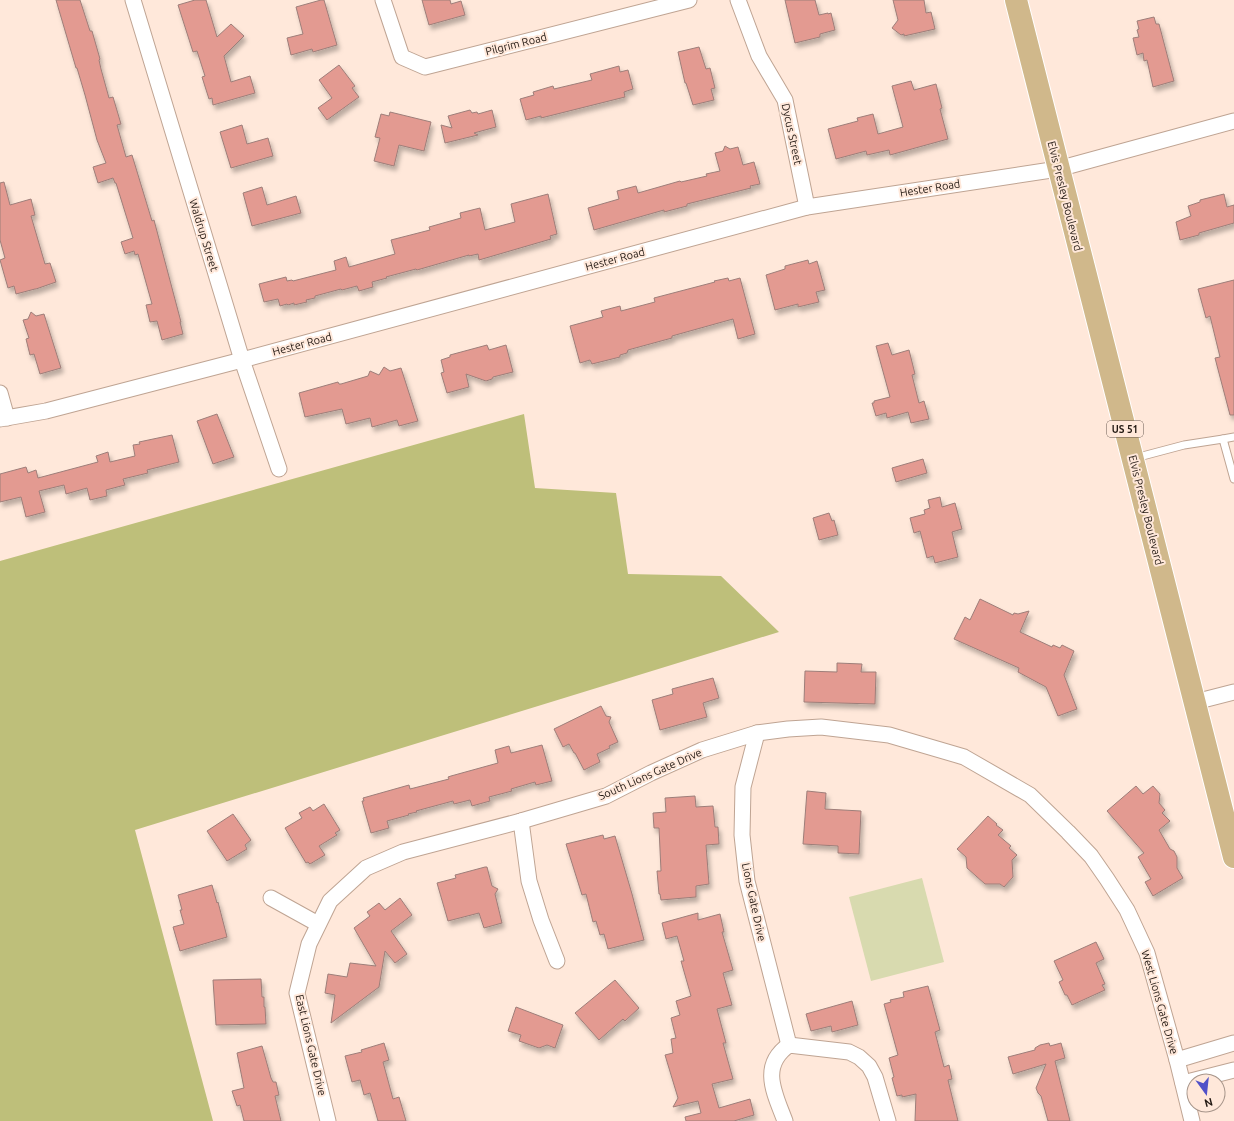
<svg xmlns="http://www.w3.org/2000/svg" width="1234" height="1121" viewBox="0 0 1234 1121" font-family="Ubuntu,sans-serif">
	<style>
		.green { fill: #d8daaf }
		.forest { fill: #bebf7a }
		.building { fill: #e39a91; stroke: #9d7e79; filter: url(#shadow) }
		.lines { fill: none; stroke-linecap: round; stroke-linejoin: round }
		.lane-casing { stroke: #bfa493; stroke-width: 9 }
		.street-casing { stroke: #bfa493; stroke-width: 17 }
		.primary-casing { stroke: #fff; stroke-width: 24 }
		.lane { stroke: #fff; stroke-width: 7 }
		.street { stroke: #fff; stroke-width: 15 }
		.primary { stroke: #d0b88b; stroke-width: 22 }
		.labels { text-anchor: middle; stroke-width: 4; stroke-linejoin: round; paint-order: stroke }
		.shield { fill: #ffe8da; stroke: #65574f; stroke-width: 1 }
		.shield-label { font-size: 10px; font-weight: bold; fill: #231913 }
		.street-label { font-size: 11px; fill: #231913; stroke: #ffe8da }
	</style>
	<defs>
		<filter id="shadow"><feDropShadow dx="2.5" dy="4.5" stdDeviation="2" flood-color="#0004"/></filter>
	</defs>
	<rect width="100%" height="100%" fill="#ffe8da"/>
	<path class="green" d="M922,878L944,962L871,981L849,897Z"/>
	<path class="forest" d="M524,414L535,488L616,493L628,574L721,576L779,632L135,830L213,1121H0V561Z"/>
	<g class="building">
		<path d="M56,0H80L90,31H92L100,59L99,60L101,69L109,98L113,97L121,124L117,125L126,157L132,155L152,221L154,220L181,322H180L183,334L162,340L157,321L150,322L146,305L152,304L138,254L135,255L134,251L125,254L121,242L133,238L116,183H115L113,178L98,183L93,167L106,163L97,140L85,95L77,68H76Z"/>
		<path d="M195,0H206L217,37L231,24L244,36L224,56L231,82L250,76L255,93L213,105L212,98L209,99L202,77L205,76L197,51L193,52L178,5Z"/>
		<path d="M321,0H324L337,45L313,52L312,49L291,55L287,38L303,34L296,7Z"/>
		<path d="M422,0H450L451,4L461,1L465,15L429,25Z"/>
		<path d="M785,0H815L819,15L828,13V14L831,13L835,30L820,34V37L795,43Z"/>
		<path d="M893,0H924L926,13L931,12L935,29L904,36V34L901,35L892,28L898,20Z"/>
		<path d="M1154,17L1156,24H1159L1174,81L1153,87L1147,60L1144,61L1143,53L1137,55L1133,38L1139,37L1137,30L1139,29L1137,21Z"/>
		<path d="M699,47L706,69L710,68L715,88L711,89L714,100L693,105L686,83H685L678,52Z"/>
		<path d="M339,65L355,86L352,88L359,97L327,120L318,108L332,98L319,80Z"/>
		<path d="M619,66L620,72L628,70L633,89L624,92L625,97L541,118V116L526,120L520,99L534,95L533,92L553,86L554,89L592,80L590,74Z"/>
		<path d="M911,81L914,90L936,84L942,108L940,109L948,139L890,155L889,150L867,155L866,151L836,159L828,129L858,121L857,118L873,114L878,134L903,127L892,86Z"/>
		<path d="M470,110L472,113L477,112L478,114L492,110L496,127L474,133L478,135L445,143L441,125L452,128L448,116Z"/>
		<path d="M390,112L431,122L424,151L399,145L394,166L374,161L380,138L375,137L381,114L389,116Z"/>
		<path d="M242,125L247,144L268,138L273,156L231,168L220,132Z"/>
		<path d="M725,146L730,149L738,147L743,165L754,162L760,184L750,186L751,188L687,204V206L664,212V210L594,230L588,208L619,199L617,191L636,186L638,193L680,181L681,182L707,176L706,174L720,171L715,153L723,151Z"/>
		<path d="M4,182L10,205L31,199L35,215L31,216L45,264L50,263L56,282L36,289H35L16,294L14,286L8,288L0,260L5,258L0,240V183Z"/>
		<path d="M262,187L267,205L296,196L301,213L252,226L243,193Z"/>
		<path d="M548,194L557,234L550,236L551,239L479,260L478,254L469,256V255L417,270L416,269L386,277L387,278L372,282L373,287L359,291L357,286L342,290L341,289L315,296V298L306,300L307,302L294,305V303L288,305L287,304L280,306L278,299L264,302L259,284L286,277L287,281L292,280L293,281L336,270L334,261L346,257L349,267L395,254L391,240L430,230L429,227L461,218L460,213L480,208L485,230L515,222L511,204Z"/>
		<path d="M1224,194L1227,207L1234,205V223L1199,233V235L1180,240L1176,222L1191,216L1188,206L1200,202V200Z"/>
		<path d="M808,260L809,264L817,261L825,290L816,292L819,302L798,307V304L775,310L766,275L785,269V266Z"/>
		<path d="M728,278L729,281L740,278L755,334L738,339L733,319L672,336V338L628,350L627,353L620,355V357L592,364L590,360L580,363L570,326L603,317L601,311L620,306L621,311L655,302L654,298L715,282L714,281Z"/>
		<path d="M1234,280V415H1230L1215,358L1220,357L1210,316L1206,318L1198,289Z"/>
		<path d="M31,312L36,316L44,314L61,368L40,374L34,354L30,355L26,339L29,338L23,320L28,319Z"/>
		<path d="M888,343L892,355L909,350L915,374L912,375L919,403L924,401L929,419L911,423L908,412L887,418L886,413L876,416L872,403H874V401L890,397L876,346Z"/>
		<path d="M487,345L489,350L506,345L513,372L493,377L492,379L486,381L466,374L469,387L447,393L441,373L444,372L441,360L450,357V355Z"/>
		<path d="M384,367L390,371L401,368L418,421L399,426L397,420L372,427L370,418L346,424L342,409L305,417L299,393L338,382L339,384H341L368,376L370,371L379,375Z"/>
		<path d="M217,414L234,457L213,464L197,421Z"/>
		<path d="M172,435L179,462L147,470L148,473L123,479L125,485L106,490L107,496L90,500L87,488L66,494L64,485L39,491L45,512L26,517L21,497L0,502V474L26,467L28,473L36,470L38,478L98,462L96,456L108,452L110,462L135,456L133,445L140,444L139,442Z"/>
		<path d="M923,459L927,473L896,482L892,468Z"/>
		<path d="M940,497L942,507L955,503L962,529L952,532L958,557L935,563L933,556L927,558L920,531L914,533L910,518L925,514L924,510L930,508L928,500Z"/>
		<path d="M829,513L832,521L834,520L838,535L819,540L813,518Z"/>
		<path d="M980,599L1013,615L1014,613L1018,614L1029,611L1020,632L1052,647L1053,645L1060,648L1062,645L1074,651L1064,675L1077,709L1058,716L1046,687L1018,672L1019,668L954,639L965,617L970,620Z"/>
		<path d="M837,663L862,664L861,672H876L875,704L804,702L805,671L837,672Z"/>
		<path d="M713,678L719,698L703,703L707,717L660,730L652,700L673,694L672,689Z"/>
		<path d="M601,706L606,716L611,717L609,722L618,742L609,746L610,748L597,754L600,762L584,770L575,753H574L569,744L563,747L554,729Z"/>
		<path d="M542,745L552,781L536,785L535,782L511,789L512,791L489,797L490,801L472,806L470,800L454,804L453,801L416,811L417,812L408,814L409,815L387,821L389,828L371,833L362,801H364L363,798L409,785L410,789L449,779L448,777L451,776L498,763L495,750L509,746L511,753Z"/>
		<path d="M1136,786L1143,794L1153,786L1160,794L1159,803L1165,810L1162,813L1170,821L1159,830L1170,849L1174,851L1177,857V868L1183,878L1153,896L1145,882L1151,879L1138,857L1144,853L1107,811Z"/>
		<path d="M807,791L826,793L825,809L861,811L859,854L838,853V846L803,844Z"/>
		<path d="M695,796L696,807L713,806L715,827H718L719,844L706,845L709,884L696,886V897L661,900L660,894H659L657,871H661L659,828H654L653,813L666,812L665,798Z"/>
		<path d="M324,804L340,830L335,833L337,835L319,846L325,855L310,864L308,862L306,863L285,828L302,818L299,813L310,807L313,811Z"/>
		<path d="M233,814L251,840L245,845L247,849L227,861L207,831Z"/>
		<path d="M988,816L997,824L996,825L1003,830L998,835L1011,846L1009,848L1017,855L1012,860L1013,877L1004,887L1000,884H985L967,868L966,857L957,849Z"/>
		<path d="M603,835L604,839L615,836L632,894L644,940L608,949L604,934L600,935L596,921L593,922L586,894L582,895L566,844Z"/>
		<path d="M485,867H487L492,886L498,889L495,894L502,923L484,928L479,913L448,921L437,883L456,878L455,875L459,874Z"/>
		<path d="M212,885L217,903L218,902L227,937L180,951L173,927L184,924L180,910H182L178,895Z"/>
		<path d="M400,898L412,915L391,931L407,954L395,963L385,951L379,987L331,1023L335,995L325,993L328,974L347,977L350,963L376,966L354,928L370,916L367,912L379,903L385,910Z"/>
		<path d="M698,913V920L720,914L724,932H722L733,970L723,973L732,1005L717,1009L726,1043H723L733,1079L712,1084L719,1108L750,1099L754,1115L734,1121H686L685,1117L701,1113L698,1101L673,1107L678,1098L665,1055L673,1053L671,1039L676,1038L671,1018L680,1015L676,1001L691,996L681,961H684L677,936L666,939L662,923Z"/>
		<path d="M1096,942L1104,959L1096,963L1105,984L1102,985L1105,990L1072,1005L1067,995H1065L1059,982L1063,980L1054,961Z"/>
		<path d="M261,979L262,997H264V1007H265L266,1024L216,1025L213,980Z"/>
		<path d="M615,980L639,1008L625,1021L623,1019L599,1040L575,1013Z"/>
		<path d="M928,986L940,1030L935,1032L944,1067L949,1065L952,1079L948,1080L958,1121H915L916,1094L902,1097V1095L897,1096L892,1078L894,1077L889,1058L898,1055L884,1004L891,1002L890,1000L904,997L903,992Z"/>
		<path d="M852,1001L858,1025L832,1032L831,1026L811,1031L806,1014Z"/>
		<path d="M516,1007L563,1025L555,1048L547,1045L539,1048L519,1041L521,1035L508,1031Z"/>
		<path d="M384,1043L389,1060L383,1062L393,1099L399,1097L406,1121H378L370,1093L364,1095L360,1080L352,1082L345,1056L362,1052L361,1050Z"/>
		<path d="M1049,1043L1050,1046L1061,1043L1065,1058L1055,1061L1070,1121H1048L1041,1096L1038,1093L1036,1088L1046,1064L1013,1074L1008,1057L1035,1050V1048L1040,1045Z"/>
		<path d="M262,1046L271,1078L273,1082H276L279,1095L275,1096L281,1121H244L240,1105L237,1106L232,1091L244,1088L237,1053Z"/>
	</g>
	<g class="lines">
		<g class="lane-casing">
			<g id="lane">
				<path d="M1223,439L1234,437"/>
				<path d="M1135,458L1184,445L1223,439L1234,479"/>
			</g>
		</g>
		<g class="street-casing">
			<g id="street">
				<path d="M133,0L242,360L279,469"/>
				<path d="M383,0L402,57L425,67L689,0"/>
				<path d="M738,0L759,56L785,100L807,207"/>
				<path d="M0,393L7,418"/>
				<path d="M0,419L46,411L242,360L807,207L1058,169L1234,121"/>
				<path d="M1195,702L1234,692"/>
				<path d="M757,733L743,787L742,835L747,881L789,1045"/>
				<path d="M521,821L529,881L541,920L557,961"/>
				<path d="M271,898L318,924"/>
				<path d="M1177,1060L1234,1043"/>
				<path d="M1183,1083L1234,1070"/>
				<path d="M328,1121L297,993L309,944L330,901L366,868L403,852L521,821L606,796L651,773L702,750L757,733L788,729L821,727L889,735L964,757L1030,795L1068,832L1091,856L1107,879L1127,910L1147,953L1177,1060L1192,1121"/>
				<path d="M785,1121C775,1094 759,1066 789,1045L849,1052L859,1057L869,1066L875,1077L888,1121"/>
			</g>
		</g>
		<g class="primary-casing">
			<path id="primary" d="M1016,0L1234,857"/>
		</g>
		<use href="#lane" class="lane"/>
		<use href="#street" class="street"/>
		<use href="#primary" class="primary"/>
	</g>
	<g class="labels">
		<rect class="shield" x="1107" y="421" width="36" height="16" rx="3"/>
		<g class="shield-label">
			<text x="1125" y="433">US 51</text>
		</g>
		<g class="street-label">
			<text transform="translate(516 44) rotate(-14)" y="4">Pilgrim Road</text>
			<text transform="translate(792 134) rotate(78)" y="4">Dycus Street</text>
			<text transform="translate(930 188) rotate(-9)" y="4">Hester Road</text>
			<text transform="translate(1065 196) rotate(76)" y="4">Elvis Presley Boulevard</text>
			<text transform="translate(204 235) rotate(73)" y="4">Waldrup Street</text>
			<text transform="translate(615 259) rotate(-15)" y="4">Hester Road</text>
			<text transform="translate(302 344) rotate(-15)" y="4">Hester Road</text>
			<text transform="translate(1146 510) rotate(76)" y="4">Elvis Presley Boulevard</text>
			<text transform="translate(650 774) rotate(-24)" y="4">South Lions Gate Drive</text>
			<text transform="translate(754 902) rotate(78)" y="4">Lions Gate Drive</text>
			<text transform="translate(1160 1002) rotate(74)" y="4">West Lions Gate Drive</text>
			<text transform="translate(311 1045) rotate(77)" y="4">East Lions Gate Drive</text>
		</g>
	</g>
	<g transform="translate(1206 1093) rotate(165)"><circle r="19" fill="#ffe8da" stroke="#a7958a"/>
	<path d="M0-3L7 15L0 10L-7 15Z" fill="#5151c8"/>
	<text y="-6" font-size="11" font-weight="bold" text-anchor="middle" fill="#231913">N</text>
	</g>
</svg>
